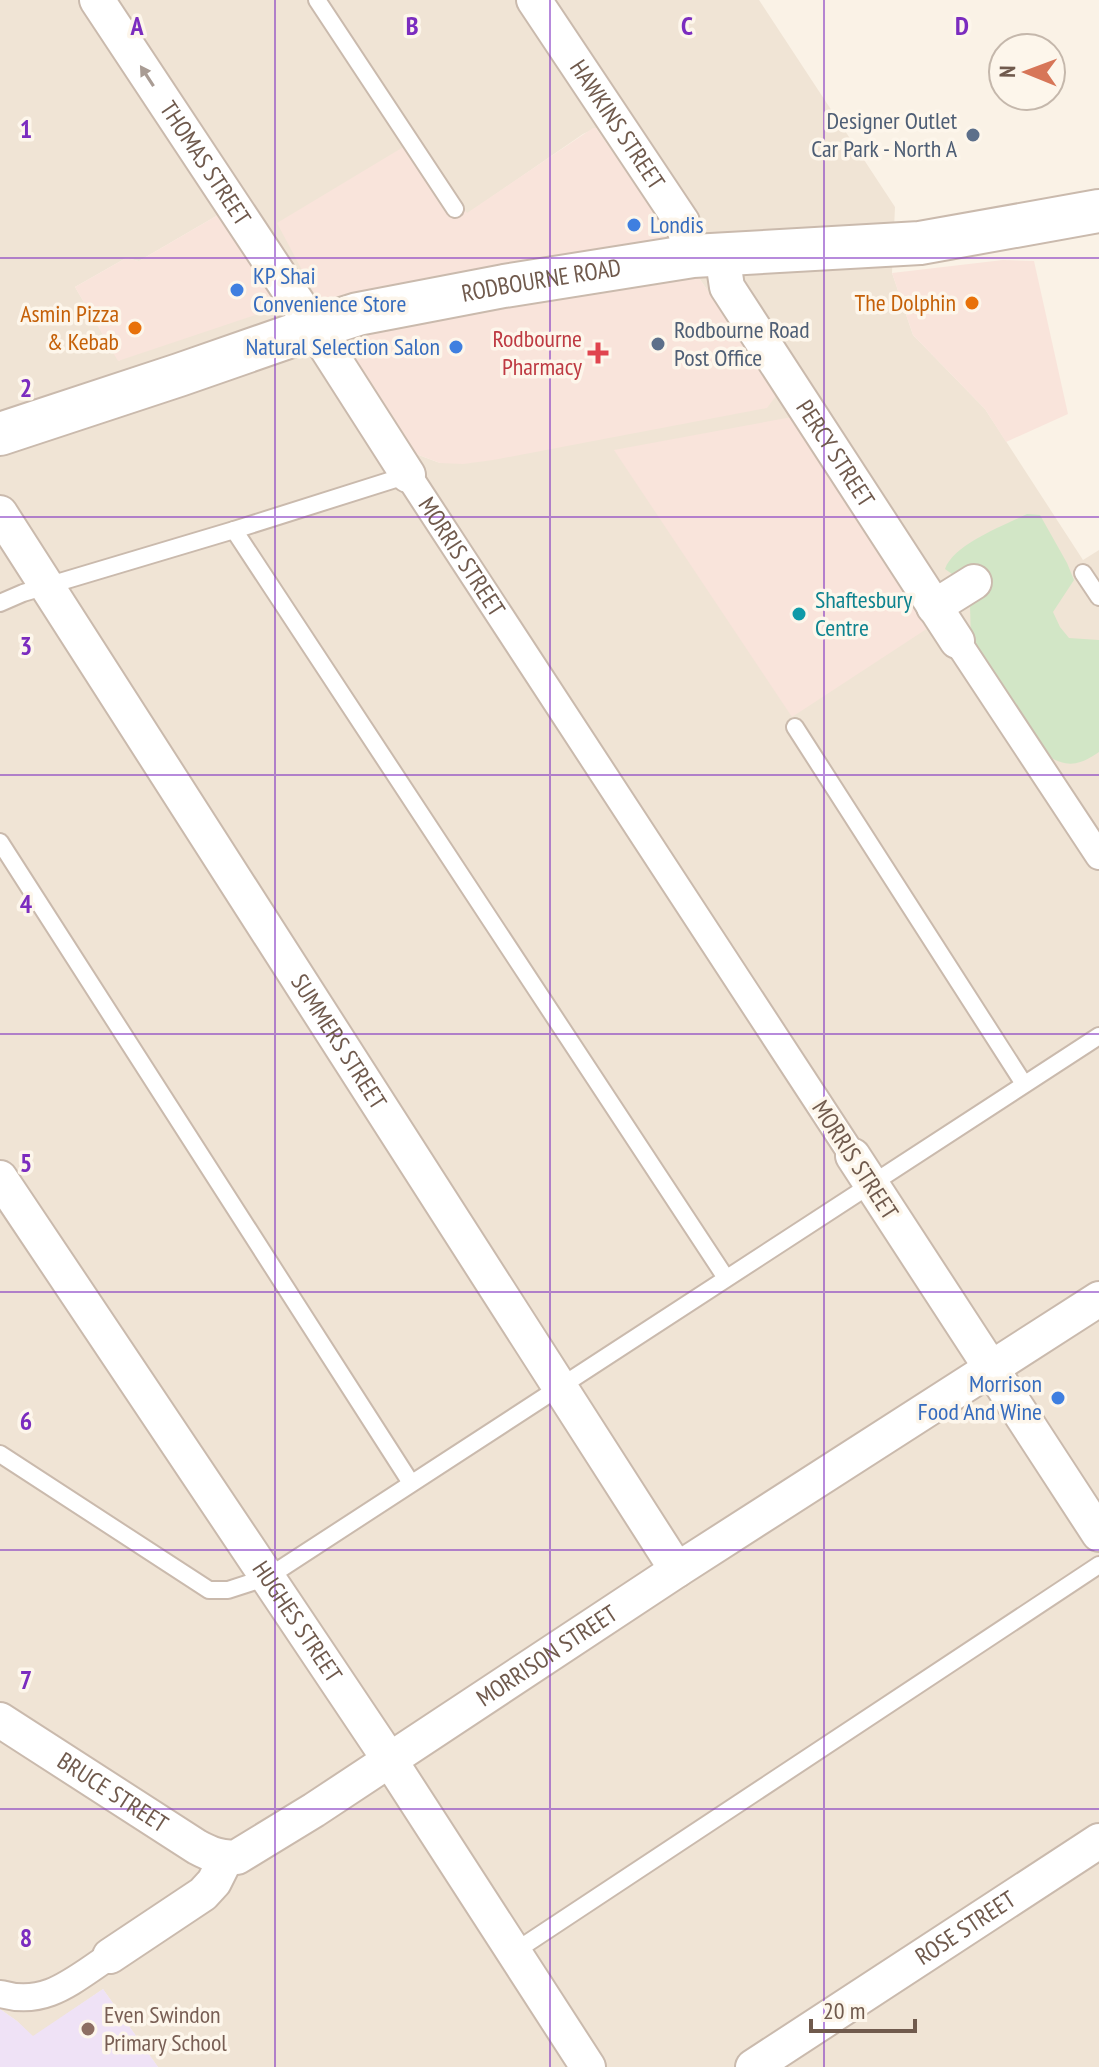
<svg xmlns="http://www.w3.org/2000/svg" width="1099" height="2067" viewBox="0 0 1099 2067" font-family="'PT Sans Narrow',sans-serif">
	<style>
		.residential { fill: #f0e4d5; fill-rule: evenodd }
		.commercial { fill: #f9e4db }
		.education { fill: #efe2f6 }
		.grass { fill: #d2e6c6 }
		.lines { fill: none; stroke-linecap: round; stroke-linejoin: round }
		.service-casing { stroke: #cabaad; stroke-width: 20 }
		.pedestrian-casing { stroke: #cabaad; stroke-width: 30 }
		.minor-casing { stroke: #cabaad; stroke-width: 38 }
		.tertiary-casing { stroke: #cabaad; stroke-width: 46 }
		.service { stroke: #fff; stroke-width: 16 }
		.pedestrian { stroke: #fff; stroke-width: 26 }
		.minor { stroke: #fff; stroke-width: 34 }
		.tertiary { stroke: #fff; stroke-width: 42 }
		.oneway { fill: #a99c94 }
		.grid { fill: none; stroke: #7b2cbf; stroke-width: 2; stroke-opacity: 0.55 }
		.service-dot { fill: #5c6f8a; stroke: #fdf6eb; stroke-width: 3 }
		.shop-dot { fill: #3f7fe0; stroke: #fdf6eb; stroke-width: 3 }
		.food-dot { fill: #e8710a; stroke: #fdf6eb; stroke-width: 3 }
		.health-dot { fill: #e0444e; stroke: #fdf6eb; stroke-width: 3 }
		.culture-dot { fill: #0f9aa8; stroke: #fdf6eb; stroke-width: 3 }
		.education-dot { fill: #8d6e63; stroke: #fdf6eb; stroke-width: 3 }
		.labels { text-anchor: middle; stroke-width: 7; stroke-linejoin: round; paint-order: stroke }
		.service-label { font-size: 24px; fill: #4e5e75; stroke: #fdf6eb; text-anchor: end }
		.street-label { font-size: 24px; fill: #705a4d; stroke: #fdf6eb }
		.shop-label { font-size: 24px; fill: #366cbe; stroke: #fdf6eb; text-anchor: start }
		.food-label { font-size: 24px; fill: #c56008; stroke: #fdf6eb; text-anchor: end }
		.health-label { font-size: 24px; fill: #be3a42; stroke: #fdf6eb; text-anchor: end }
		.culture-label { font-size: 24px; fill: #0d838f; stroke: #fdf6eb; text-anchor: start }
		.education-label { font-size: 24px; fill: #785e54; stroke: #fdf6eb; text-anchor: start }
		.grid-label { font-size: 26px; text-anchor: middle; font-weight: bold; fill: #7b2cbf; stroke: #fdf6eb; stroke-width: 7; stroke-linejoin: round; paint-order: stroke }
	</style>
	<rect width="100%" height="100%" fill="#faf2e6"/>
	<path class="residential" d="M0,0H759L895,207L892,273L913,335L985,409L1083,560L1099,550V2067H158L103,1989L33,2037L17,2021L0,2009ZM596,128L778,393L440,463L416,454L403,444L467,214L583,134ZM218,215L119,361L75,287L126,258L139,261Z"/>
	<g class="commercial">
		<path d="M593,128H596L778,393L767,408L493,460L463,464L440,463L416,454L403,444L345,351L277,223L415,140L467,213Z"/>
		<path d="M218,215L279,307L118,361L75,287L126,258L139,261Z"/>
		<path d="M1003,260L1034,261L1068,414L1006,442L985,409L913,335L892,273Z"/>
		<path d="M792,417L928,628L792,717L614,450Z"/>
	</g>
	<path class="education" d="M103,1989L158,2067H0V2009L17,2021L33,2036Z"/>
	<path class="grass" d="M1027,514L1040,515L1067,563L1074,580L1053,612L1060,627L1069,638L1099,640V752C1083,763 1071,768 1053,759L983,664L971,641L970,606L973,600L958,574H952L945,569C954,544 1003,526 1027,514Z"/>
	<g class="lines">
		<g class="service-casing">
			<g id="service">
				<path d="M317,0L455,209"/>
				<path d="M234,530L726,1278"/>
				<path d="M1083,573L1099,597"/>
				<path d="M0,603L23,593L234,530L408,475"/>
				<path d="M795,727L1024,1084"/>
				<path d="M0,842L411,1483"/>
				<path d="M0,1454L209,1590H228L268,1577L1099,1036"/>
				<path d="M514,1952L1099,1565"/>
			</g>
		</g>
		<g class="pedestrian-casing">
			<g id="pedestrian">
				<path id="s1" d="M408,475L853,1156"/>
				<path d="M957,641L1099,856"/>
				<path d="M1,1994C46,2007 73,1980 110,1956"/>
			</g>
		</g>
		<g class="minor-casing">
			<g id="minor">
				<path id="s2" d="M97,0L314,328L408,475"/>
				<path id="s3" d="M534,0L682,222L693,256"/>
				<path id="s4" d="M722,254L727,287L957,641"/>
				<path id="s5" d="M0,513L677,1570"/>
				<path d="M934,607L974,582"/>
				<path d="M853,1156L1099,1534"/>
				<path id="s6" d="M0,1178L389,1759L588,2067"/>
				<path id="s7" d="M0,1720L197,1847C210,1854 222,1859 237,1857L314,1810L677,1570L1099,1299"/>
				<path d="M110,1956L203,1894L214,1882L226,1858"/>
				<path id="s8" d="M753,2067L1099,1841"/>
			</g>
		</g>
		<g class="tertiary-casing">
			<g id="tertiary">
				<path id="s9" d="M0,434L179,375L314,328L358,314L504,286L693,256L920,243L1099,211"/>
			</g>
		</g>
		<use href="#service" class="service"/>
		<use href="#pedestrian" class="pedestrian"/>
		<use href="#minor" class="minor"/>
		<use href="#tertiary" class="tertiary"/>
	</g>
	<defs><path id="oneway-solid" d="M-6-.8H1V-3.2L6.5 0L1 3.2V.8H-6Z" transform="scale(2)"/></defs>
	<use class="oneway" href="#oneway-solid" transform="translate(147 76) rotate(-123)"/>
	<path class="grid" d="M275,0V2067M550,0V2067M824,0V2067M0,258H1099M0,517H1099M0,775H1099M0,1034H1099M0,1292H1099M0,1550H1099M0,1809H1099"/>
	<g class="service-dot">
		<circle cx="973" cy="135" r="8"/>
		<circle cx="658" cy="344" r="8"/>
	</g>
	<g class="shop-dot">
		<circle cx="634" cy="225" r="8"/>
		<circle cx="237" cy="290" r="8"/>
		<circle cx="456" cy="347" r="8"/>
		<circle cx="1058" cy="1398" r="8"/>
	</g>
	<g class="food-dot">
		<circle cx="972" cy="303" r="8"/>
		<circle cx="135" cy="328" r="8"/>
	</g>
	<path class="health-dot" d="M594 341h8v8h8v8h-8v8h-8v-8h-8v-8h8z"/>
	<circle class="culture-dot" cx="799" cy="614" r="8"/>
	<circle class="education-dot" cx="88" cy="2029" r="8"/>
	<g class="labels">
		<g class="service-label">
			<text x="957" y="129">Designer Outlet<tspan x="957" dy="28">Car Park - North A</tspan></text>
			<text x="674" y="338" text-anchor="start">Rodbourne Road<tspan x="674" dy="28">Post Office</tspan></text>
		</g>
		<g class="street-label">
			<text dy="8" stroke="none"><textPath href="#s3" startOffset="150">HAWKINS STREET</textPath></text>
			<text dy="8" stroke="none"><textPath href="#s2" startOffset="196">THOMAS STREET</textPath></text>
			<text dy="8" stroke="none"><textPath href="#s9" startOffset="564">RODBOURNE ROAD</textPath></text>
			<text dy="8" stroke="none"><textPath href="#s4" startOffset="232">PERCY STREET</textPath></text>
			<text dy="8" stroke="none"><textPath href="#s1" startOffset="98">MORRIS STREET</textPath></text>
			<text dy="8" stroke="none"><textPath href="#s5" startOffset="628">SUMMERS STREET</textPath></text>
			<text transform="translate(855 1160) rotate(57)" y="8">MORRIS STREET</text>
			<text dy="8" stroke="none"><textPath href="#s6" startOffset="534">HUGHES STREET</textPath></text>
			<text dy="8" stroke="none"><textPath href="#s7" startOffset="646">MORRISON STREET</textPath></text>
			<text dy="8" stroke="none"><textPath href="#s7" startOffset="134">BRUCE STREET</textPath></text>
			<text dy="8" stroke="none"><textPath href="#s8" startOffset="254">ROSE STREET</textPath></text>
		</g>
		<g class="shop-label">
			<text x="650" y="233">Londis</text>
			<text x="253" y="284">KP Shai<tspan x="253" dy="28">Convenience Store</tspan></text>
			<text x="440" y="355" text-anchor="end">Natural Selection Salon</text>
			<text x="1042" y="1392" text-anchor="end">Morrison<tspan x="1042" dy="28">Food And Wine</tspan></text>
		</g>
		<g class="food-label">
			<text x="956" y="311">The Dolphin</text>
			<text x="119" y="322">Asmin Pizza<tspan x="119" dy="28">&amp; Kebab</tspan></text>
		</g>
		<g class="health-label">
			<text x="582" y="347">Rodbourne<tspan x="582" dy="28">Pharmacy</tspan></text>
		</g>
		<g class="culture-label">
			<text x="815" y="608">Shaftesbury<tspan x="815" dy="28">Centre</tspan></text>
		</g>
		<g class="education-label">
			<text x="104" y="2023">Even Swindon<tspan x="104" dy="28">Primary School</tspan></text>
		</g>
	</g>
	<g class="grid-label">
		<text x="137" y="35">A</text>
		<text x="412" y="35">B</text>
		<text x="687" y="35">C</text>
		<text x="962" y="35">D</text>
		<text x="26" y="138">1</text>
		<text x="26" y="397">2</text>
		<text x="26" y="655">3</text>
		<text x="26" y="913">4</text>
		<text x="26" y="1172">5</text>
		<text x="26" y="1430">6</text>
		<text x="26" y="1689">7</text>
		<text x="26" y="1947">8</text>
	</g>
	<g transform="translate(1027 72) rotate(271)"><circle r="38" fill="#fdf6eb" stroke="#c5b8ac" stroke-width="2"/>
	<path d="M0-6L14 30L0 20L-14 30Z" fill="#d77658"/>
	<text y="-12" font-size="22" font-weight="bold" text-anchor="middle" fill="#705a4d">N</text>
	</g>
	<path d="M811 2019v12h104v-12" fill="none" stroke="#705a4d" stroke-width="4"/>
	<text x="823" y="2019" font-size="24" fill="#705a4d" stroke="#fdf6eb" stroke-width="6" paint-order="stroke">20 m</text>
</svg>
